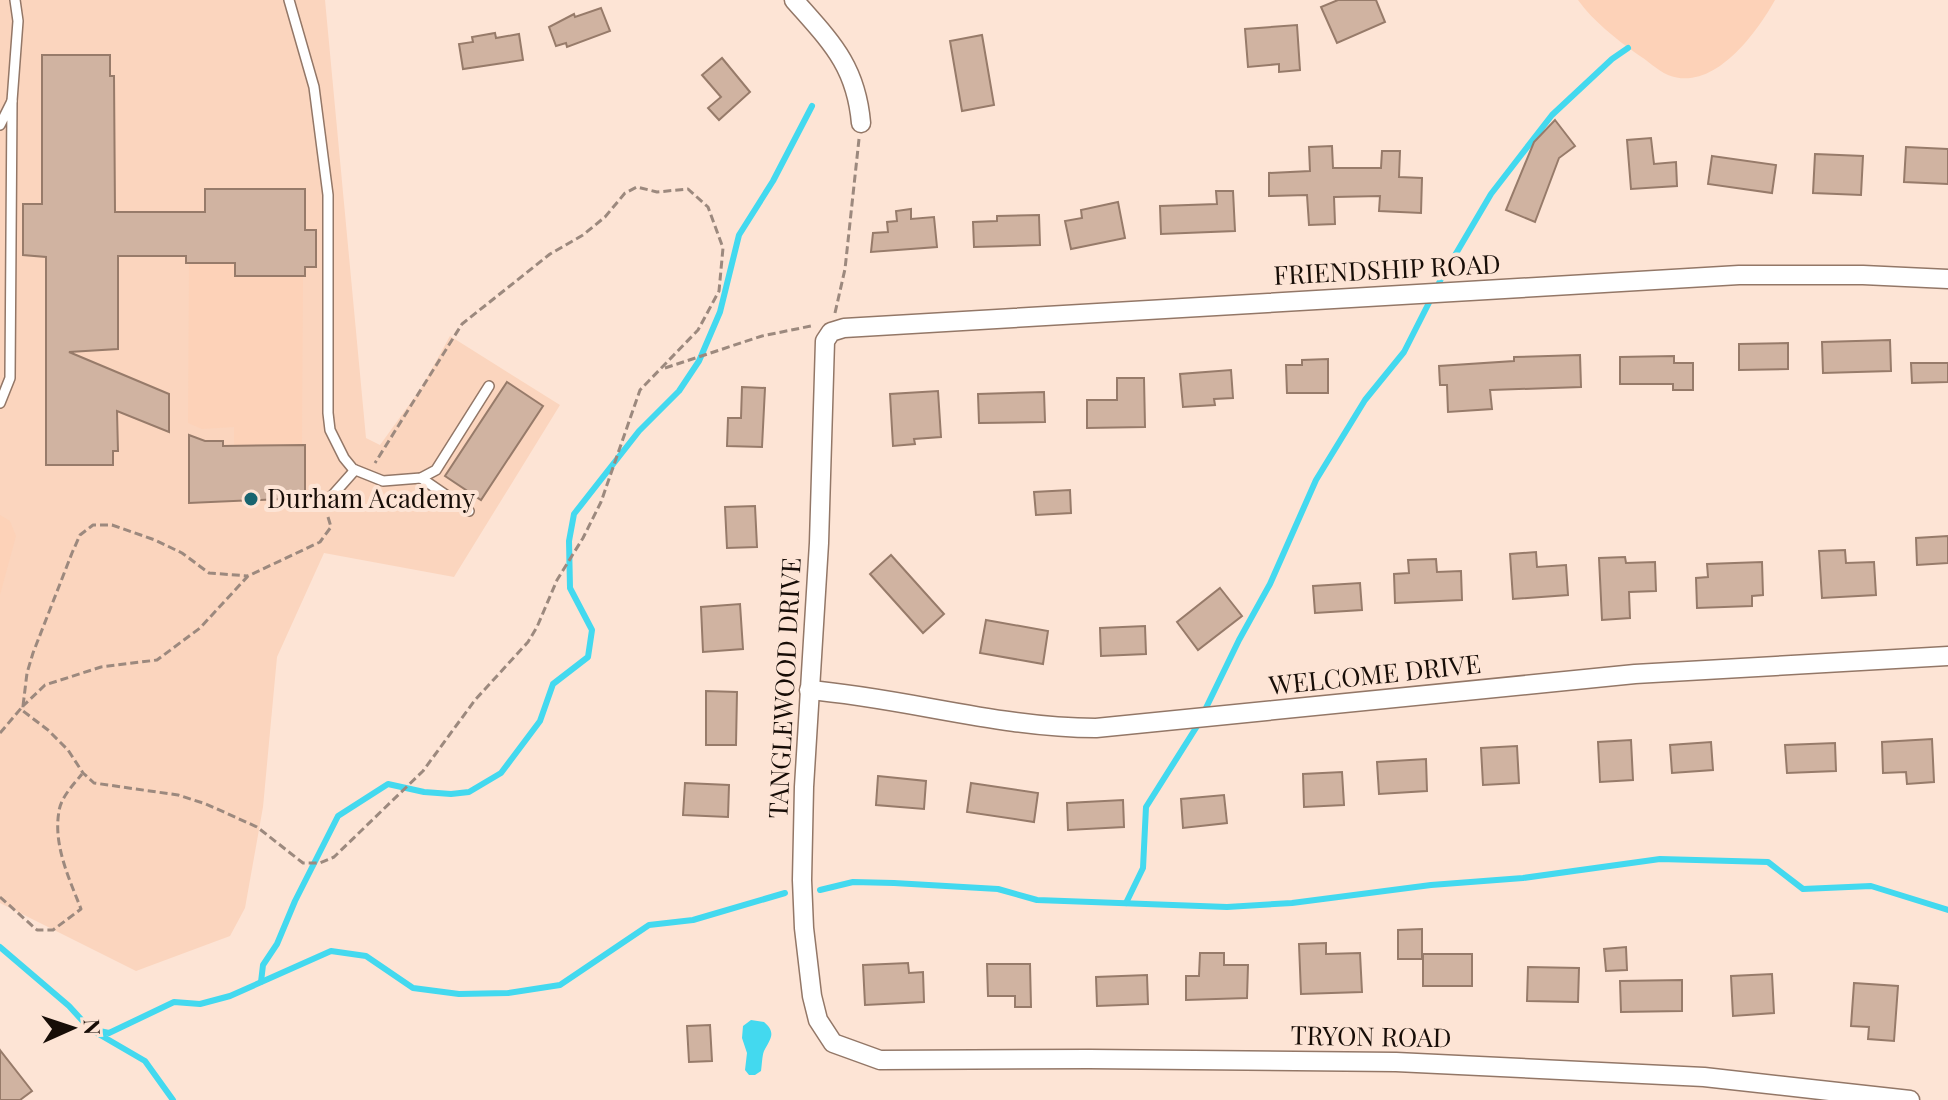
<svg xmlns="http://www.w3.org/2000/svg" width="1948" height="1100" viewBox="0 0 1948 1100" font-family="'Playfair Display',serif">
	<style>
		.built { fill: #fbd5be }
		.green { fill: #fdd2b8 }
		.water { fill: #43d9ef }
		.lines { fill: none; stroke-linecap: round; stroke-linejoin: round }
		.stream { stroke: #43d9ef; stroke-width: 6 }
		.building { fill: #d0b3a1; stroke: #977b6a; stroke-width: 2 }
		.service-casing { stroke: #937767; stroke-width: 12 }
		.minor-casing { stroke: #937767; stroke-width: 21 }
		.path { stroke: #9c897e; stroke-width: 3; stroke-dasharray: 8 4; stroke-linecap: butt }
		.service { stroke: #fff; stroke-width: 9 }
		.minor { stroke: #fff; stroke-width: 18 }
		.poi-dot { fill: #18646f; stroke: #fde4d5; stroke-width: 3 }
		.labels { text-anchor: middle; stroke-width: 8; stroke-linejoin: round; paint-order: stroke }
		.street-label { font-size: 26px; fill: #170d07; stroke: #fde4d5 }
		.poi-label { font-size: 26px; fill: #170d07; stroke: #fde4d5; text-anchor: start }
	</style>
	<rect width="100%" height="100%" fill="#fde4d5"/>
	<path class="built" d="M0,0H325L366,438L380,445L422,387L450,336L560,405L454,577L324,553L277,657L263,807L245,908L230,936L136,971L0,903Z"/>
	<g class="green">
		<path d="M1578,0H1775C1756,34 1713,93 1668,75C1657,70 1647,60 1637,54C1616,39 1593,21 1578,0Z"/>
		<path d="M189,263H235L236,276H303L302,445H234V427L202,429L188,423Z"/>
		<path d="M0,515L10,521L16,536L0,595Z"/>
	</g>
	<path class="water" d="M751,1020L764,1022C777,1033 770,1039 764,1051C762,1056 762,1065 761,1071L755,1075H749L745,1070L747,1053L742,1038L743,1026Z"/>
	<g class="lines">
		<g class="stream">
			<path d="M1204,712L1239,640L1270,584L1316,480L1365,400L1404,352L1441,279L1491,194L1552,115L1612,59L1628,48"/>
			<path d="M820,890L853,882L894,883L998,889L1037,900L1227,907L1292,903L1431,885L1523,878L1660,859L1768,862L1803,889L1871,886L1948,910"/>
			<path d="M1126,903L1143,868L1146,807L1199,723"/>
			<path d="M0,947L69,1006L90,1029L145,1061L173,1100"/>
			<path d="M261,982L263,965L277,944L295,901L338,816L388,784L424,792L451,794L469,792L501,773L540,721L553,684L588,657L592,630L570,588L569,541L574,514L639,431L679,391L699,361L720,312L739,235L773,181L812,106"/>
			<path d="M90,1029L109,1033L174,1002L200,1004L230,996L331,951L366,956L413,988L459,994L508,993L560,985L649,925L693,920L785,893"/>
		</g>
	</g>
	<g class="building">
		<path d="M1338,0H1376L1385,22L1337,43L1321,7Z"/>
		<path d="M601,8L610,31L567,47L566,43L556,46L549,27L574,14L575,17Z"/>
		<path d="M1297,25L1300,70L1279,72V64L1248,67L1245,29Z"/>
		<path d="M495,33L496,38L519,34L523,60L463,69L459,44L473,42L472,37Z"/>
		<path d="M982,35L994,105L962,111L950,41Z"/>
		<path d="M42,55H110V76H114L115,212H205V189H305V230H316V267H305V276H235V263H186V256H118V349L69,352L169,394V432L117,411L118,451H113V465H46V257L23,255V204H42Z"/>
		<path d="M722,58L750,92L719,120L708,108L721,97L702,75Z"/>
		<path d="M1555,120L1575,146L1559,158L1535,222L1506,210L1534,142Z"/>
		<path d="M1651,138L1654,164L1676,162L1677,186L1631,189L1627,140Z"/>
		<path d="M1332,146L1333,168H1381L1382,151H1400L1399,177L1422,178L1421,213L1379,211L1380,196L1334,197L1335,224L1309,225L1307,195L1269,196V173L1310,171L1309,147Z"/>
		<path d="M1906,147L1948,149V184L1904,182Z"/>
		<path d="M1815,154L1863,156L1861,195L1813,193Z"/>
		<path d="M1712,156L1776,165L1772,193L1708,184Z"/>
		<path d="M1216,191H1233L1235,231L1161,234L1160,206L1217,204Z"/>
		<path d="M1118,202L1125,238L1071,249L1065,221L1082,218L1081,210Z"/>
		<path d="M911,209V219L934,217L937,247L871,252L873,233L888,232L887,222L897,221L896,211Z"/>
		<path d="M1039,215L1040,245L974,247L973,222L997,221V216Z"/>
		<path d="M1890,340L1891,371L1823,373L1822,342Z"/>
		<path d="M1788,343V369L1739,370V344Z"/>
		<path d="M1580,355L1581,387L1490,390L1492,409L1448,412L1447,385H1440L1439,366L1514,361V357Z"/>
		<path d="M1674,356V363H1693V390H1673V384H1620V357Z"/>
		<path d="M1328,359V393H1287L1286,365H1302V360Z"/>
		<path d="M1911,363H1948V382L1912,383Z"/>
		<path d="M1231,370L1233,398L1214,399L1215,405L1183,407L1180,374Z"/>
		<path d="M1117,378H1144L1145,427L1087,428V400H1117Z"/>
		<path d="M507,382L543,406L481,500L445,476Z"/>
		<path d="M742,387L765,388L762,447L727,446L728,418H741Z"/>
		<path d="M938,391L941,437L914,439L915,444L893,446L890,394Z"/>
		<path d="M1044,392L1045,422L979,423L978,394Z"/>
		<path d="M189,435L205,441H223V446L305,445V498L189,503Z"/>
		<path d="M1070,490L1071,513L1036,515L1034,492Z"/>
		<path d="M755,506L757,547L727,548L725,507Z"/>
		<path d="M1948,536V563L1917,565L1916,538Z"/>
		<path d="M1845,550L1846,563L1874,562L1876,595L1822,598L1819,551Z"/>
		<path d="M1536,552L1537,567L1566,565L1568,595L1513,599L1510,554Z"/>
		<path d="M891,555L944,614L923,633L870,574Z"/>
		<path d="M1625,557L1626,563L1655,562L1656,591L1629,592L1630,618L1602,620L1599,558Z"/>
		<path d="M1436,559L1437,572L1461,571L1462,600L1395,603L1394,574L1409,573L1408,560Z"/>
		<path d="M1762,562L1763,595L1752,596V606L1697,608L1696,578L1708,577L1707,564Z"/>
		<path d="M1360,583L1362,610L1315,613L1313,586Z"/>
		<path d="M1220,588L1242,616L1198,650L1177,622Z"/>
		<path d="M740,604L743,649L703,652L701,607Z"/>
		<path d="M986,620L1048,631L1043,664L980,653Z"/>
		<path d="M1145,626L1146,654L1101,656L1100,628Z"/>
		<path d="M706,691L737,692L736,745H706Z"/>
		<path d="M1932,739L1934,782L1907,784L1906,772L1883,773L1882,742Z"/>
		<path d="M1631,740L1633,780L1600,782L1598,742Z"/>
		<path d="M1711,742L1713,770L1672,773L1670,745Z"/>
		<path d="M1835,743L1836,771L1787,773L1785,745Z"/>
		<path d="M1517,746L1519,783L1483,785L1481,748Z"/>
		<path d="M1426,759L1427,791L1379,794L1377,762Z"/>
		<path d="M1342,772L1344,805L1304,807L1303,774Z"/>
		<path d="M878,776L926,781L924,809L876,805Z"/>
		<path d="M685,783L729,785L728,817L683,815Z"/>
		<path d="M971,783L1038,793L1034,822L967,812Z"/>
		<path d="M1224,795L1227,823L1183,828L1181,799Z"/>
		<path d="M1123,800L1124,827L1068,830L1067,803Z"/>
		<path d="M1422,929V959H1398V930Z"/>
		<path d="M1326,943V954L1360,953L1362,992L1301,994L1299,944Z"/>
		<path d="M1626,947L1627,970L1606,971L1604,949Z"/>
		<path d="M1200,953H1224V965H1248L1247,998L1186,1000V976H1199Z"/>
		<rect x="1423" y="954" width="49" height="32"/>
		<path d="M908,963L909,973L923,972L924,1002L865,1005L863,965Z"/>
		<path d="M987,964H1030L1031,1007H1015V996H988Z"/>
		<path d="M1528,967L1579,968L1578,1002L1527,1001Z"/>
		<path d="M1772,974L1774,1013L1733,1016L1731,976Z"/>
		<path d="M1147,975L1148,1004L1097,1006L1096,977Z"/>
		<path d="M1682,980V1011L1621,1012L1620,981Z"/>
		<path d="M1854,983L1898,986L1894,1041L1868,1039L1869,1027L1851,1026Z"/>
		<path d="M710,1025L712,1061L689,1062L687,1026Z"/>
		<path d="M0,1050L32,1091L20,1100H0Z"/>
	</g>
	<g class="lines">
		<g class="service-casing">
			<g id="service">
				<path d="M289,0L314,87L328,195V413L330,430L344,458L353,469L383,481L421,478L436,470L489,386"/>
				<path d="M12,101L18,21L15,0"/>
				<path d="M0,125L12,101L10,378L0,403"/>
				<path d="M421,478L469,511"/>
				<path d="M323,506L355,470"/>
			</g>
		</g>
		<g class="minor-casing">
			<g id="minor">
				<path d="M794,0C830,41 856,65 861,123"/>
				<path d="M809,690C905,698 1000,728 1096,728L1635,674L1948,656"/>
				<path d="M1910,1100L1704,1077L1396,1062L1089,1059L880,1060L833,1043L818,1020L812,996L804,928L802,880L804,787L819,543L825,341L831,332L844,328L1739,275H1863L1948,279"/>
			</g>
		</g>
		<g class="path">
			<path d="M835,313L845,269L859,139"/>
			<path d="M665,368L762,336L811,326"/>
			<path d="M328,517L331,527L320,542L248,576L200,628L157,660L101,667L45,685L23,706V711L48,730L68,750L83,773L94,783L178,795L206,804L257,827L303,863H320L334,857L423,771L475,700L528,642L537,627L557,580L583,538L601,502L640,390L698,330L719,291L723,248L708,207L688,189L657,192L637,187L625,193L605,217L583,235L550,254L462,324L375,463"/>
			<path d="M0,733L23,706L27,673L33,653L72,553L80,535L93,525H112L155,540L182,553L209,573L248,576"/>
			<path d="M0,897L37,930H53L81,909C69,878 53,845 59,811C61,797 74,784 82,774"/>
		</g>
		<use href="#service" class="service"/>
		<use href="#minor" class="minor"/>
	</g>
	<circle class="poi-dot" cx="251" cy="499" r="8"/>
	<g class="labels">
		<g class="street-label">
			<text transform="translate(1387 270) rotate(-3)" y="9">FRIENDSHIP ROAD</text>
			<text transform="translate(1375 675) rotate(-6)" y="9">WELCOME DRIVE</text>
			<text transform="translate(785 688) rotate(-87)" y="9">TANGLEWOOD DRIVE</text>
			<text transform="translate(1371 1037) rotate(1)" y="9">TRYON ROAD</text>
		</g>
		<g class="poi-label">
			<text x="267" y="508">Durham Academy</text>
		</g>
	</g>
	<g transform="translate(72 1028) rotate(87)" stroke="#fde4d5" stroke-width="6" paint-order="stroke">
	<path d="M0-6L14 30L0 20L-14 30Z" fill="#170d07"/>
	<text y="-12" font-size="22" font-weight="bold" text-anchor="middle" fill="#170d07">N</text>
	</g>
</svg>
